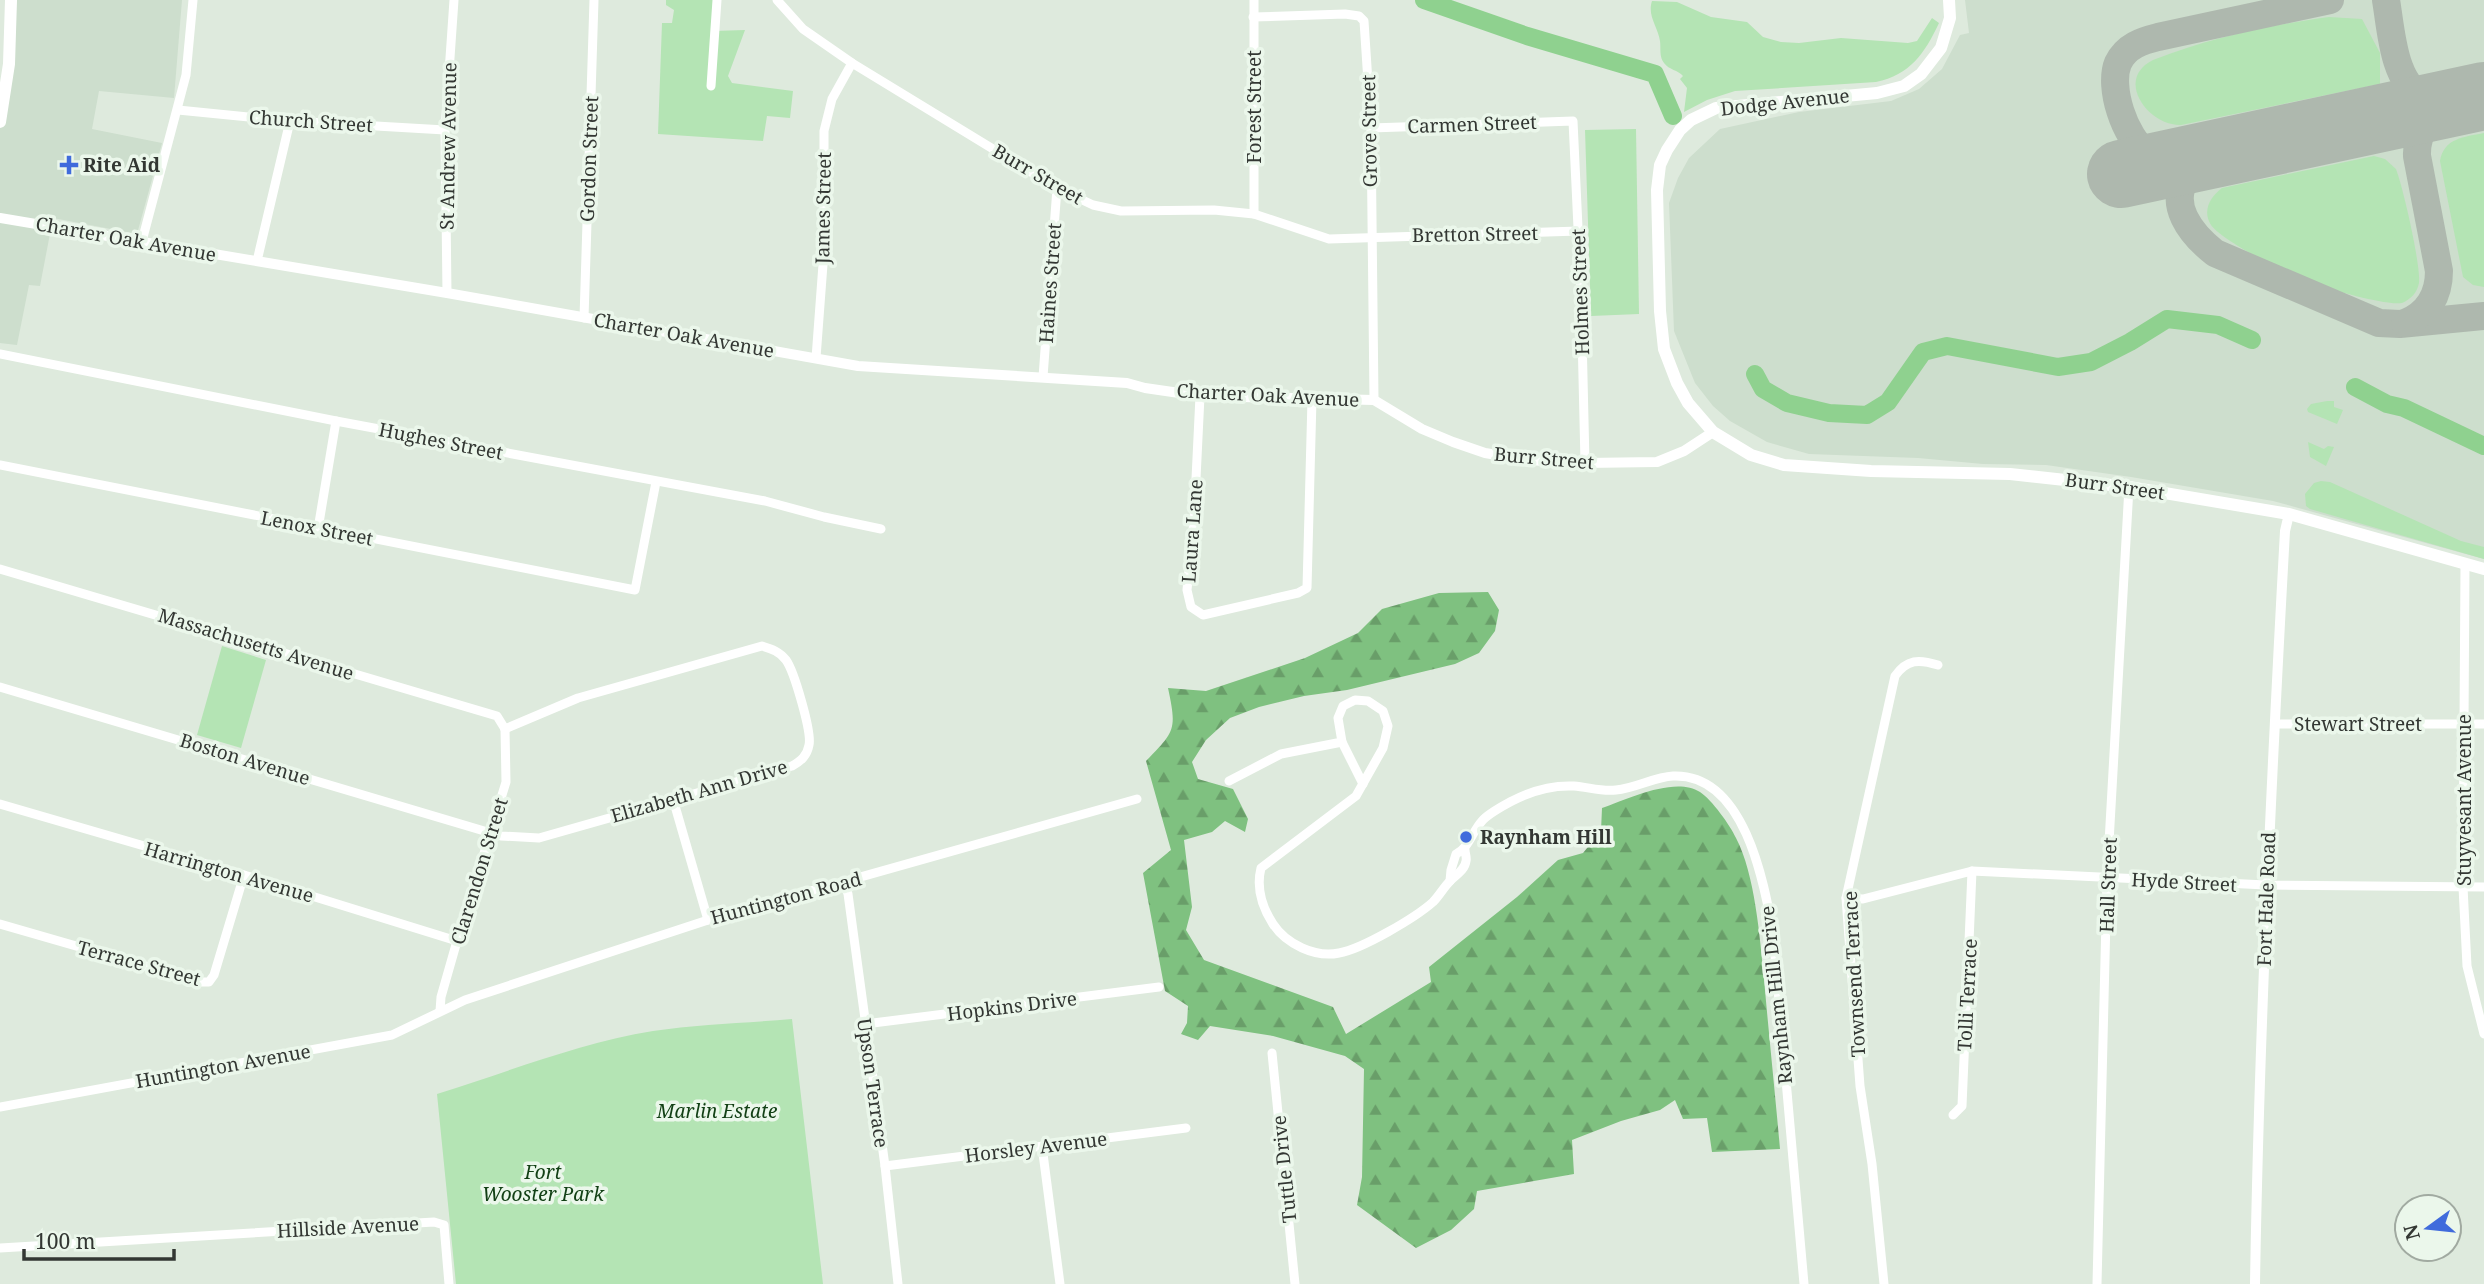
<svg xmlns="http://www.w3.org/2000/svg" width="2484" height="1284" viewBox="0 0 2484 1284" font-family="'Noto Serif',serif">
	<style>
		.built { fill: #cddecd }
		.green { fill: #b4e4b4 }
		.forest { fill: url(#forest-firs) }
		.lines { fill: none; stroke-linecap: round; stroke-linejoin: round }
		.river { stroke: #8fd18f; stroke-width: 18 }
		.taxiway { stroke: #aeb8ae; stroke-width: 28 }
		.runway { stroke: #aeb8ae; stroke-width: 68 }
		.minor { stroke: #fff; stroke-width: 9 }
		.tertiary { stroke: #fff; stroke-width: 10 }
		.secondary { stroke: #fff; stroke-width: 12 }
		.poi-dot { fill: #406bdc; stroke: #ebf7eb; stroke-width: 2.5 }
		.labels { text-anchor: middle; stroke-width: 7; stroke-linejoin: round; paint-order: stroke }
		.street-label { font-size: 19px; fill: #333733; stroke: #ebf7eb }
		.poi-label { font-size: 19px; font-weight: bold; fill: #333733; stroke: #ebf7eb; text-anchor: start }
		.park-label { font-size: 19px; font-style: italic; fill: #124015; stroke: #ebf7eb }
	</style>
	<defs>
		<pattern id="forest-firs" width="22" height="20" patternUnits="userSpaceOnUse" patternTransform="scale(1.75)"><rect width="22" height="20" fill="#7fc180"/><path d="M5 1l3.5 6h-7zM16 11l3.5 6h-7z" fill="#699e69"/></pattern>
	</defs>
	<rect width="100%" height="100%" fill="#deeadd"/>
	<g class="built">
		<path d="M17,0H182L174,98L99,91L92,129L162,143L137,234L53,218L40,286L29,285L17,345L0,343V119Z"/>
		<path d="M1965,0H2484V559L2273,501L2131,477L2046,465L1983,464L1918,458L1809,454L1767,442L1730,421L1713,406L1695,383L1674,331L1669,203L1678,178L1689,158L1720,129L1799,112L1891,101L1919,89L1942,69L1960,35L1969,33Z"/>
	</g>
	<g class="green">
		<path d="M666,0H713V31L745,30L728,76L732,83L793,91L790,118L767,116L763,141L658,134L662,23H672L674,10L666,5Z"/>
		<path d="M1652,1L1677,2L1711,17L1747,22L1763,37L1781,42L1799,43L1841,38L1908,43L1917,41L1932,18L1939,23C1925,53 1910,75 1876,82L1735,91L1707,100L1684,112L1687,88L1680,79L1683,76C1678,70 1669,70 1664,63C1659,57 1661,48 1660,41C1658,27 1647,16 1652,1Z"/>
		<path d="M2329,17L2362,19L2380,53V84L2181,125C2148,126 2114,79 2153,60C2214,37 2264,26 2329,17Z"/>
		<path d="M1636,129L1639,314L1591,316L1585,130Z"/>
		<path d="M2484,133V287L2473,285L2463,277L2440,161C2444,138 2464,137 2484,133Z"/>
		<path d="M2374,156L2385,159L2396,169C2403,187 2421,266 2419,283C2417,293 2411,299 2402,303C2385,306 2321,287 2303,280C2284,272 2221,240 2211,225C2202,211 2210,197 2222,188Z"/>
		<path d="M2327,401H2334V407L2343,410L2337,424L2308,412L2307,409L2311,404Z"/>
		<path d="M2308,442L2324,449L2328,446L2334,447L2326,466L2310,457Z"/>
		<path d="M2321,481L2330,482L2461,541L2484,547V559L2310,509L2306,506L2305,494L2314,483Z"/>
		<path d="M222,646L266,660L241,748L197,735Z"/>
		<path d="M792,1019L823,1284H456L437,1094C508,1072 579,1043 653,1031C699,1024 746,1023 792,1019Z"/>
	</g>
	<path class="forest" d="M1488,592L1499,610L1495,631L1479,653L1455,664L1347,690L1304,696L1259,707L1230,718L1206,740L1192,762L1198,779L1233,789L1248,819L1245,832L1225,821L1212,832L1184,840L1192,907L1186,930L1204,960L1333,1007L1346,1034L1431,982L1429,967L1517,897L1558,860L1583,853L1601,831L1602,808C1628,799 1675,776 1700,792C1712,800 1730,825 1736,838C1755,874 1760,938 1764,979C1769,1036 1775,1092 1780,1149L1712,1152L1707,1118L1683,1119L1675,1100L1660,1110L1621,1121L1572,1140L1574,1174L1477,1191L1474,1209L1451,1230L1416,1248L1357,1205L1362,1177L1364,1069L1345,1056L1273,1036L1210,1026L1198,1040L1181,1034L1187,1023L1188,1006L1165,991L1143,873L1171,850L1146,761C1175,731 1177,730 1168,688L1206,691L1305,658L1358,633L1382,609L1439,593Z"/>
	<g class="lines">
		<g class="river">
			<path d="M1424,0L1527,36L1655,74L1673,116"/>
			<path d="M1755,374L1763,389L1787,403L1829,413L1867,415L1888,402L1923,352L1947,346L2058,367L2091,362L2130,342L2167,319L2218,325L2252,340"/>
			<path d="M2355,387L2387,404L2404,408L2484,446"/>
		</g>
		<g class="taxiway">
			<path d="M2386,0C2391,29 2393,80 2421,96C2431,101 2442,102 2453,103"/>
			<path d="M2210,156C2204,162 2195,168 2189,174C2165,203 2192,235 2215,253L2379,323L2400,324L2484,316"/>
			<path d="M2183,162C2170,160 2157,159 2146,152C2125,138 2108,87 2118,63C2126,46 2142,41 2158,37L2330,0"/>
			<path d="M2405,323C2428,314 2439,296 2439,271L2417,156C2416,129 2431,116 2453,103"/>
		</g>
		<path class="runway" d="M2121,174L2484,96"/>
		<g class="minor">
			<path d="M777,0L803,29L852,63L1057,188L1093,205L1121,211L1214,210L1254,214L1329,239L1579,231"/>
			<path d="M1254,0V214"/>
			<path d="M1253,17L1345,14L1359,16L1364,21L1371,128L1374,400"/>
			<path d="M711,86L717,0"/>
			<path d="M178,110L290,121L445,130"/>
			<path d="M1371,128L1573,121L1581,292L1585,463"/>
			<path d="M142,241L186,75L193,0"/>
			<path d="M257,261L290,121"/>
			<path d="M447,293L445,130L454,0"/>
			<path d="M584,318L594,0"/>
			<path d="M0,354L336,421L765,501L824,517L881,529"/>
			<path d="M816,358L824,251V131L832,99L852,63"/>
			<path d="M1043,377L1057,188"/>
			<path d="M1200,396L1194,520L1187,590L1191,607L1203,615L1298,593L1307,588L1312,399"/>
			<path d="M0,465L635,590L656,482"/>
			<path d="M318,529L336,421"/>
			<path d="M2465,563L2463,887L2467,966L2484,1034"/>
			<path d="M0,569L497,716L505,729"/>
			<path d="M0,687L501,836L539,838L792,766C801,761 807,756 809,745C812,732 794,671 786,660C780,652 772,649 762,646L578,698L505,729"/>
			<path d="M2275,724H2484"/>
			<path d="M1342,742L1363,784"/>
			<path d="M1229,781L1281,754L1342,742L1338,718L1343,706L1355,700L1368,701L1383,711L1388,726L1383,748L1356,796L1261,868C1256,888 1262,907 1273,924C1286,944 1315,958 1339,953C1362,949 1415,918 1433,902C1439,896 1444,887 1450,881C1456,875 1465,870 1466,861C1467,857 1465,854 1465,850"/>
			<path d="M673,799L708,920"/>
			<path d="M0,804L244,875L457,941"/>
			<path d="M1450,881L1451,870L1456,854C1469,848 1472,832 1482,821C1489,813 1503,806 1512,801C1531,791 1553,785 1574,786C1588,787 1602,792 1616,790C1636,788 1654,777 1673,776C1744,773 1764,881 1773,933L1804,1284"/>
			<path d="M844,883L848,894L885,1166L898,1284"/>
			<path d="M1846,898L1863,899L1972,871L2266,885L2484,887"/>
			<path d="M0,924L201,982H209L214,975L244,875"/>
			<path d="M440,1011L441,997L457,941L506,782L505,729"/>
			<path d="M865,1024L1159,987"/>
			<path d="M1272,1053L1295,1284"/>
			<path d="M0,1107L392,1035L465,1000L708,920L1137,799"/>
			<path d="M1953,1115L1962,1106L1972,871"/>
			<path d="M1042,1146L1060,1284"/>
			<path d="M885,1166L1186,1128"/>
			<path d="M0,1248L434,1222L444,1225L449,1284"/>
			<path d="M1884,1284L1872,1164L1860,1086L1846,898L1895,676C1907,659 1919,659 1938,665"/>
			<path d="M2097,1284L2107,878L2129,487"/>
		</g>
		<g class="tertiary">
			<path d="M0,218L447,293L858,366L1127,383L1145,388L1200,396L1374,400L1422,429L1453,442L1485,453L1527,460L1585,463L1657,462L1684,451L1713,432"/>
			<path d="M2255,1284C2259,1033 2271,782 2285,531L2289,514"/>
		</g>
		<g class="secondary">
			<path d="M1949,0L1950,18L1941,48L1921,74L1904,86L1877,93L1716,108L1691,120L1680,130L1667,150L1660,165L1657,190L1660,311L1664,349L1677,383L1688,403L1713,432L1751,455L1784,465L1871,471L2010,474L2129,487L2289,514L2484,569"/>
			<path d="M0,122L9,64L11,0"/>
		</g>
	</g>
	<g class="poi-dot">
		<path d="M65.5 154.5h7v7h7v7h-7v7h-7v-7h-7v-7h7z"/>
		<circle cx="1466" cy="837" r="7"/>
	</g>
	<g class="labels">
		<g class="street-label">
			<text transform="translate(1785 102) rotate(-6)" y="7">Dodge Avenue</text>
			<text transform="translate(1254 107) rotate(-90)" y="7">Forest Street</text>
			<text transform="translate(311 121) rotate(4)" y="7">Church Street</text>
			<text transform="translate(1472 124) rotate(-2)" y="7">Carmen Street</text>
			<text transform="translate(1369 131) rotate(-91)" y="7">Grove Street</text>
			<text transform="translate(448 146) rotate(-89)" y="7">St Andrew Avenue</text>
			<text transform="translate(589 159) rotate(-88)" y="7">Gordon Street</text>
			<text transform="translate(1038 174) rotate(30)" y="7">Burr Street</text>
			<text transform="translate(823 208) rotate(-89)" y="7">James Street</text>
			<text transform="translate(1475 234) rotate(-1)" y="7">Bretton Street</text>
			<text transform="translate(126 239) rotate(10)" y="7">Charter Oak Avenue</text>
			<text transform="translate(1050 283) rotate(-86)" y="7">Haines Street</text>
			<text transform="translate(1580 292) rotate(-92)" y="7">Holmes Street</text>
			<text transform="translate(684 335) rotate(10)" y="7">Charter Oak Avenue</text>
			<text transform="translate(1268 395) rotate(3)" y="7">Charter Oak Avenue</text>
			<text transform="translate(441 441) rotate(11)" y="7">Hughes Street</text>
			<text transform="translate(1544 458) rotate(5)" y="7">Burr Street</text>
			<text transform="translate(2115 486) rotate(8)" y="7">Burr Street</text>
			<text transform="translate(317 528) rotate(11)" y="7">Lenox Street</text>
			<text transform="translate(1192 531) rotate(-86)" y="7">Laura Lane</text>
			<text transform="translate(256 644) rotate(17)" y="7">Massachusetts Avenue</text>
			<text x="2358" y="731">Stewart Street</text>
			<text transform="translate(245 759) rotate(17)" y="7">Boston Avenue</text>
			<text transform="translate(699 791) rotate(-16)" y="7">Elizabeth Ann Drive</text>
			<text transform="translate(2464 800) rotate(-90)" y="7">Stuyvesant Avenue</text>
			<text transform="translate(479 871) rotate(-73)" y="7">Clarendon Street</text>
			<text transform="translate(229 872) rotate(16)" y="7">Harrington Avenue</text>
			<text transform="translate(2184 882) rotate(3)" y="7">Hyde Street</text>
			<text transform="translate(2108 885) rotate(-88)" y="7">Hall Street</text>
			<text transform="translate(786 898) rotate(-15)" y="7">Huntington Road</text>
			<text transform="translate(2266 899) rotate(-88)" y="7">Fort Hale Road</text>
			<text transform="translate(139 963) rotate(15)" y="7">Terrace Street</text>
			<text transform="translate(1854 974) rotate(-93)" y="7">Townsend Terrace</text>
			<text transform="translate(1776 995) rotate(-96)" y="7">Raynham Hill Drive</text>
			<text transform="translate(1967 995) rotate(-87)" y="7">Tolli Terrace</text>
			<text transform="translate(1012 1006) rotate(-7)" y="7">Hopkins Drive</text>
			<text transform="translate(223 1066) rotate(-10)" y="7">Huntington Avenue</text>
			<text transform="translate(873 1083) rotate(82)" y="7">Upson Terrace</text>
			<text transform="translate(1036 1147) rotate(-7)" y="7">Horsley Avenue</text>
			<text transform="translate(1284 1169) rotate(-96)" y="7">Tuttle Drive</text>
			<text transform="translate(348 1227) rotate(-3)" y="7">Hillside Avenue</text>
		</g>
		<g class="poi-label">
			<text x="83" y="172">Rite Aid</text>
			<text x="1480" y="844">Raynham Hill</text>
		</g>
		<g class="park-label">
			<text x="717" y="1118">Marlin Estate</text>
			<text x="543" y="1179">Fort<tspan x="543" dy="22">Wooster Park</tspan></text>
		</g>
	</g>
	<g transform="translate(2428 1228) rotate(255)"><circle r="33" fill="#ebf7eb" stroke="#a1aaa1" stroke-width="2"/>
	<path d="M0-5L12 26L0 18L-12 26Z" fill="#406bdc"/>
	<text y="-10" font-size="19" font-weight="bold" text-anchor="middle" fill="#333733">N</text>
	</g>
	<path d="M24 1249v10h150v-10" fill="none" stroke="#333733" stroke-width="3.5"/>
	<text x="35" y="1249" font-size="21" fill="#333733" stroke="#ebf7eb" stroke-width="5" paint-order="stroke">100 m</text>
</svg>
